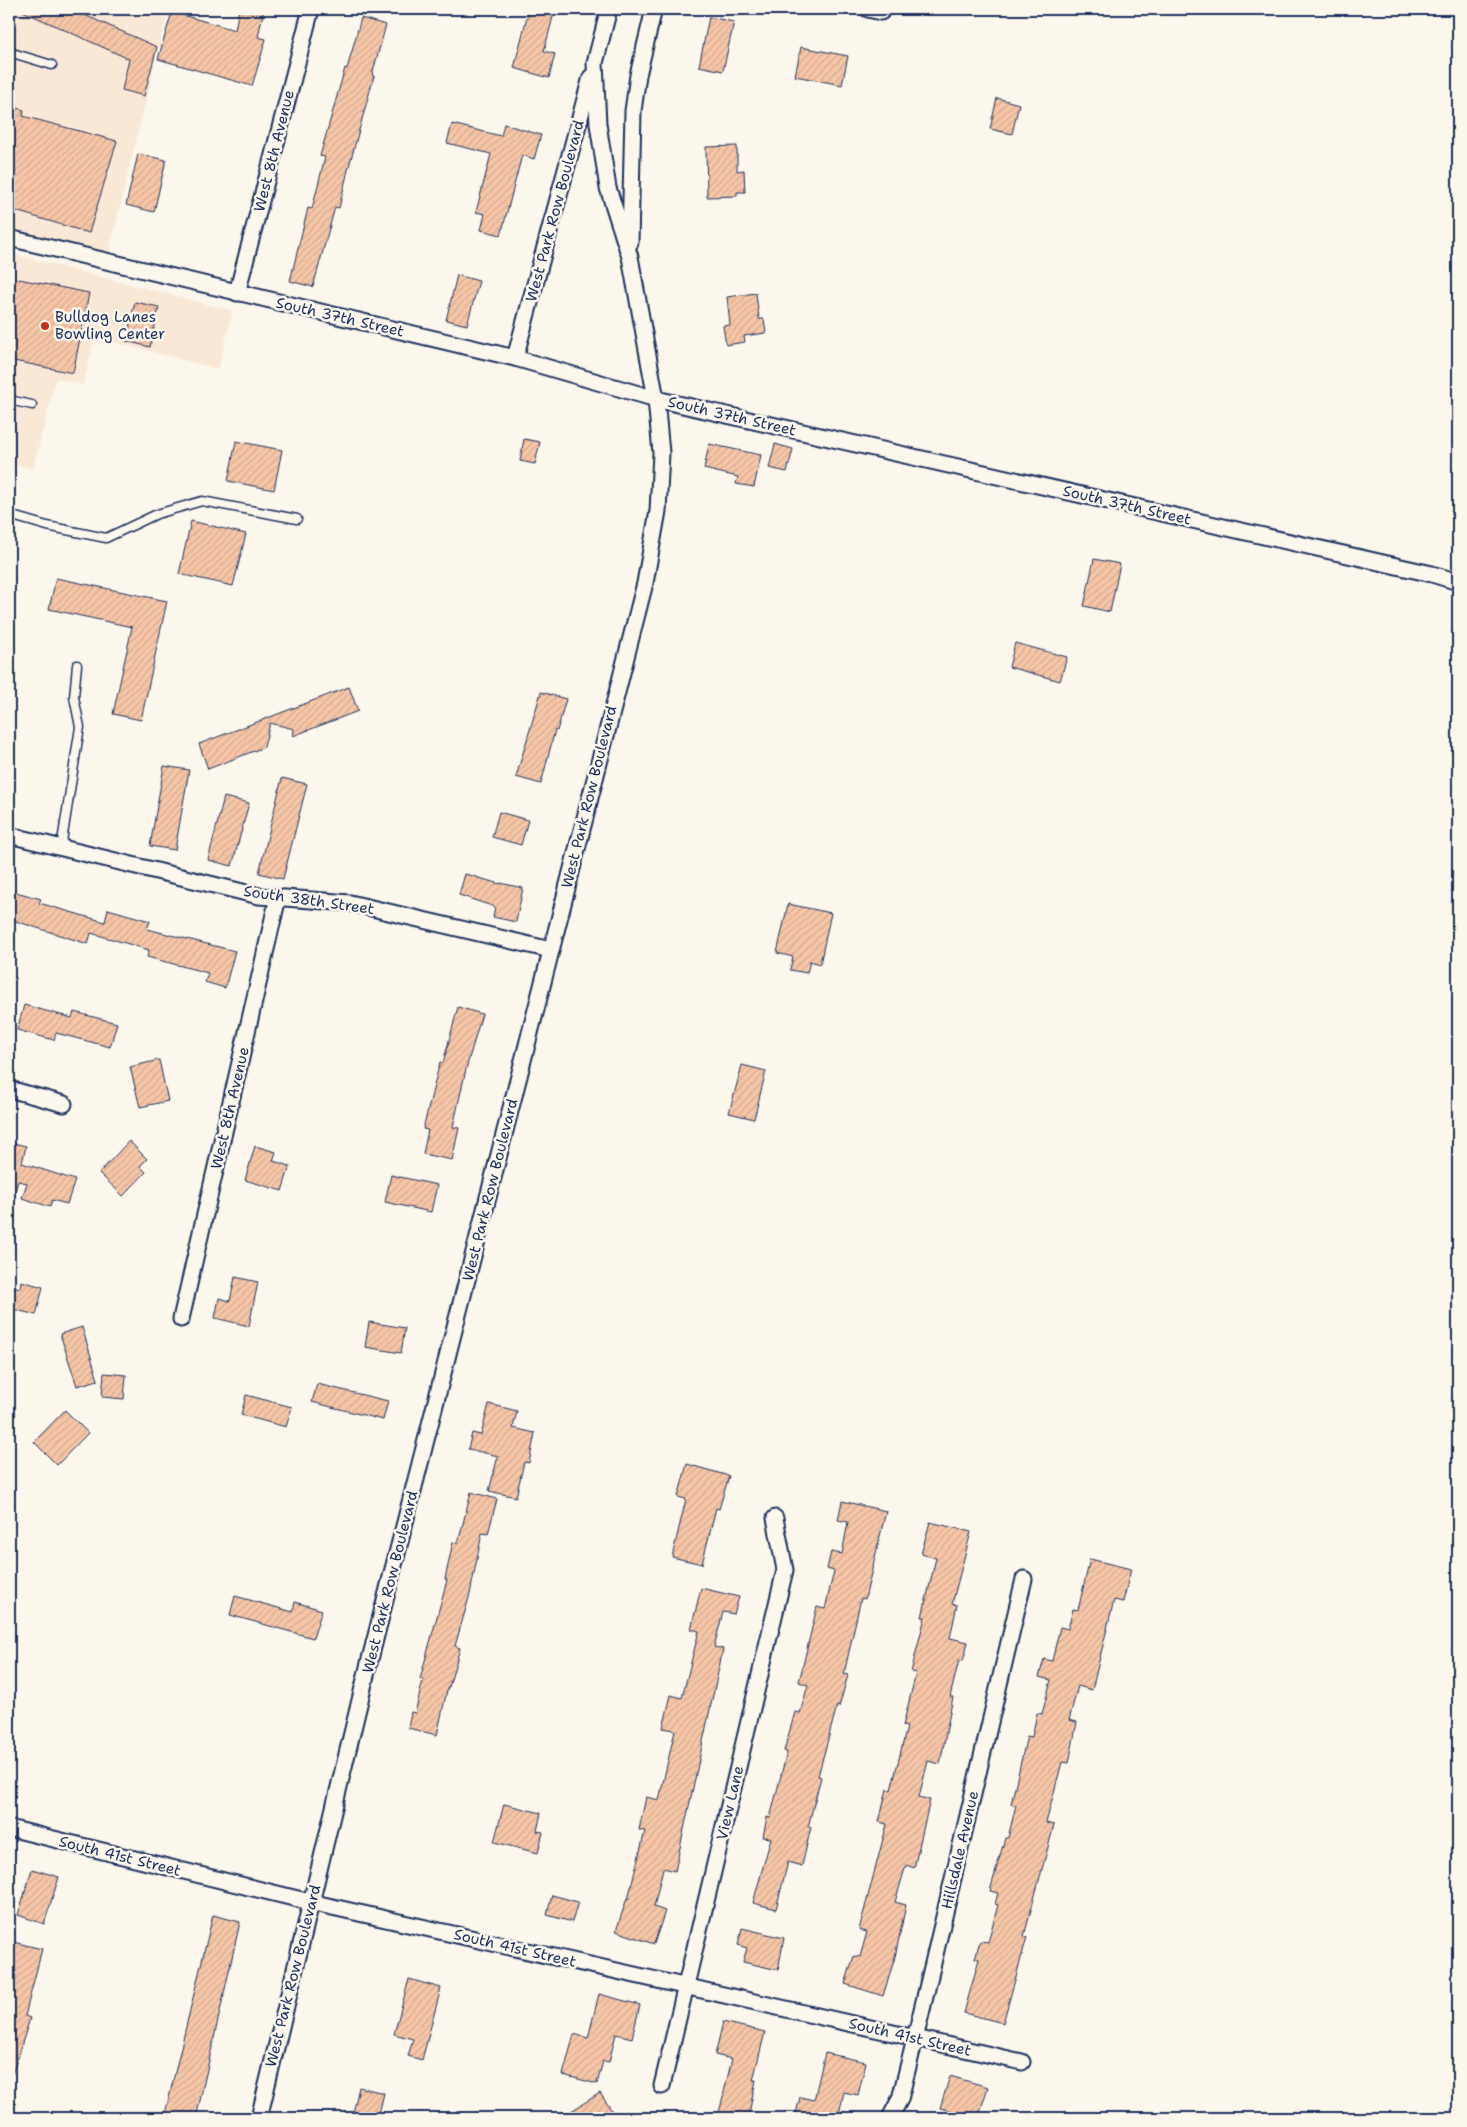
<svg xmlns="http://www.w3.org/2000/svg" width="1467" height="2127" viewBox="0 0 1467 2127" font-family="'Shantell Sans',sans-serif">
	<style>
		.built { fill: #fae8d7 }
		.building { fill: url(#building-hatch); stroke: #1b2f5e }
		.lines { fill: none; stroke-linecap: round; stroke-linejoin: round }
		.lane-casing { stroke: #1b2f5e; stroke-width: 11 }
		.street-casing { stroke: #1b2f5e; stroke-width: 19 }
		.lane { stroke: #fbf7ec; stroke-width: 8 }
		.street { stroke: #fbf7ec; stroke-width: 15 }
		.poi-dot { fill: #c8321e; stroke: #fbf7ec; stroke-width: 2 }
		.labels { text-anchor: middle; stroke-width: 5; stroke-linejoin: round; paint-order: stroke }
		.street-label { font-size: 15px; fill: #1b2f5e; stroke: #fbf7ec }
		.poi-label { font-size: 15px; fill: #1b2f5e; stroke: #fbf7ec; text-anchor: start }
	</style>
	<defs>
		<pattern id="building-hatch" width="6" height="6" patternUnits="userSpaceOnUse" patternTransform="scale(1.25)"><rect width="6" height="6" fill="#f7c6a7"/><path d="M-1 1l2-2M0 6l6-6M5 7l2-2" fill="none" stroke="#d3aa92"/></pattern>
	</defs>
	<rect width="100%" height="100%" fill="#fbf7ec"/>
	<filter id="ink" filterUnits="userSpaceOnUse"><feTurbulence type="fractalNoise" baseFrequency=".02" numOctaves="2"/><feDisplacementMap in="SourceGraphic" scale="10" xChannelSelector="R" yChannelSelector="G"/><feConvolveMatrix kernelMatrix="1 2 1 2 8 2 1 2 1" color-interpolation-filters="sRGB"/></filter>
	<g filter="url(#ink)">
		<g class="built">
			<path d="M9,9H168L108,256L9,232Z"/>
			<path d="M9,253L233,311L218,369L95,337L83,385L56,378L33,469L9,463Z"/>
		</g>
		<g class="building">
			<path d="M18,9H71L157,47L144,96L122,90L129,59Z"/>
			<path d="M239,9H264L258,37L266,39L252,86L158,59L172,12L235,30Z"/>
			<path d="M529,9H540L554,13L544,51L555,54L549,78L514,68Z"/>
			<path d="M709,17L734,22L723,71L699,66Z"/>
			<path d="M361,18L386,25L372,75L374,76L348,170L339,208L335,207L313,287L290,281L308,208L312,209L325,157L320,156L345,68L347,69Z"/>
			<path d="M801,47L848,56L842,85L795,76Z"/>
			<path d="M997,98L1019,104L1012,134L990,129Z"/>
			<path d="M9,106L24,110L23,116L117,141L89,233L9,209Z"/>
			<path d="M452,124L501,136L504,124L541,135L534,159L522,155L501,235L481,230L485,214L476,212L491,154L447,143Z"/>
			<path d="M737,146V171L744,170L745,192H737V196L707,197L706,147Z"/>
			<path d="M138,154L166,160L154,212L126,205Z"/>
			<path d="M457,275L479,281L467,325L446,320Z"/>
			<path d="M9,277L89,293L73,373L9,360Z"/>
			<path d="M756,293L759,319H764L766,333L744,336L745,342L726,345L723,326L730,325L727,297Z"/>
			<path d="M135,302L159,307L150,347L126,341Z"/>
			<path d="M524,439L540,442L535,464L520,461Z"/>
			<path d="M236,441L282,450L274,490L228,481Z"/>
			<path d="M709,444L761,455L754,487L736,484L738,477L704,469Z"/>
			<path d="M775,444L793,449L787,472L769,468Z"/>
			<path d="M191,521L246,534L233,586L179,574Z"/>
			<path d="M1094,559L1120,564L1110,612L1084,606Z"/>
			<path d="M56,578L167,601L141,720L113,714L132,627L49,609Z"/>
			<path d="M1015,643L1067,657L1060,681L1009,667Z"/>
			<path d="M349,687L358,711L293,736L294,729L270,723L264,747L208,769L199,744Z"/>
			<path d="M541,692L566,699L557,731L555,730L541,784L516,777Z"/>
			<path d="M164,766L189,770L175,850L150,846Z"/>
			<path d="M282,778L307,784L283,879L259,873Z"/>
			<path d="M224,797L249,803L232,866L208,860Z"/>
			<path d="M499,812L528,820L521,845L492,837Z"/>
			<path d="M465,874L500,884V883L523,888L516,922L493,917L495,907L459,895Z"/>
			<path d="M9,890L41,899L39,903L105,922L108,909L150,921L147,929L235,951L225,988L205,982L208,973L147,957L149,950L91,933L88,944L9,919Z"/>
			<path d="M788,904L831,913L820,964L810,961L807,973L790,970L793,957L777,953Z"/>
			<path d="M24,1005L72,1018L74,1012L117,1023L110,1047L56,1033L54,1040L17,1030Z"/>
			<path d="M458,1007L482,1014L466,1069L453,1127L459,1128L452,1160L423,1154L428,1130L423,1129L440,1062L443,1063Z"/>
			<path d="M159,1060L168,1101L140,1107L130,1067Z"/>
			<path d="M742,1065L766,1071L754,1119L729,1113Z"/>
			<path d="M129,1141L147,1159L140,1166L146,1172L123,1196L99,1173Z"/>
			<path d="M9,1142L26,1146L22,1163L75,1180L67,1204L52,1200L50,1207L22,1198L27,1183L18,1181L14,1195H9Z"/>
			<path d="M255,1146L276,1152L273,1161L290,1166L282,1191L245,1180Z"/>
			<path d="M391,1175L437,1185L431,1212L385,1202Z"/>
			<path d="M235,1277L258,1282L249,1326L215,1318L219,1298L230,1301Z"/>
			<path d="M21,1281L43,1287L36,1315L9,1308V1285L20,1288Z"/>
			<path d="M369,1322L405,1328L401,1353L365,1347Z"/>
			<path d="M82,1327L98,1380L77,1386L60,1334Z"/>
			<path d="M104,1373L126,1375L124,1399L102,1397Z"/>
			<path d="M317,1384L388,1401L383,1420L312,1402Z"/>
			<path d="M246,1395L292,1407L286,1427L241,1415Z"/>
			<path d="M489,1404L517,1411L513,1428L535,1433L529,1463L524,1462L516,1497L489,1491L498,1456L468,1449L472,1433L481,1435Z"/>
			<path d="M65,1410L88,1433L57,1465L34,1442Z"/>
			<path d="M687,1464L729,1476L719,1509L716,1508L702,1564L672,1557L686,1499L678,1497Z"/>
			<path d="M471,1492L497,1499L488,1534L482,1533L470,1594L455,1646L460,1648L449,1687L448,1686L437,1735L408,1728L411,1712L415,1713L423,1680L420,1679L447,1580L445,1579L453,1542L458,1543Z"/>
			<path d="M842,1501L886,1511L865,1599L861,1598L844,1674L848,1675L839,1707L837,1706L818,1776L821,1777L808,1827H811L802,1866L788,1862L776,1909L753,1903L771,1838L763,1837L767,1817L770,1818L787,1752L784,1751L795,1712L800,1713L808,1685L799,1682L817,1607L825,1609L834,1571L827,1569L831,1552L842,1554L848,1522L838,1520Z"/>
			<path d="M930,1522L971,1532L952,1604L957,1605L950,1638L968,1642L963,1661L959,1660L950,1697H953L940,1764L928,1761L919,1797L930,1800L914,1868L906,1865L895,1902L906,1905L895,1957L883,1996L845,1984L854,1956L860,1957L867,1932L859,1930L887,1824L879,1822L887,1789L891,1790L907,1727L903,1726L916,1673L911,1672L925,1617H922L936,1558L921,1554Z"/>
			<path d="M1090,1559L1131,1569L1123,1602L1114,1600L1092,1690L1078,1686L1069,1720L1077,1722L1069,1763L1062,1762L1046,1823L1054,1825L1024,1936L1027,1937L1003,2023L964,2013L979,1959L975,1958L980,1941L988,1942L998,1905L995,1904L998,1893L990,1891L1005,1838H1008L1016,1805L1011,1804L1027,1736L1032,1737L1037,1713L1042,1714L1051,1680L1039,1677L1044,1659L1052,1661L1060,1627L1068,1629L1073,1609L1078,1610Z"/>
			<path d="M701,1588L739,1597L734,1614L723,1612L714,1647L723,1649L675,1871L663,1868L654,1907L665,1911L654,1944L616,1931L627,1898L628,1899L645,1831L639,1830L646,1797L659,1800L675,1730L663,1728L671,1695L682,1698L699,1631L691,1629Z"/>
			<path d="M235,1596L293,1612L295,1602L322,1610L313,1638L230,1615Z"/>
			<path d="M504,1804L541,1813L537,1831L543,1832L538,1853L494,1842Z"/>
			<path d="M32,1869L59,1877L44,1924L18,1915Z"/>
			<path d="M552,1895L578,1902L572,1922L547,1915Z"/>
			<path d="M213,1915L240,1922L199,2105L196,2118H164Z"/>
			<path d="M742,1928L784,1938L778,1970L743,1962L747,1948L738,1945Z"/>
			<path d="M13,1942L42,1949L25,2016L30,2018L12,2075H9V1960Z"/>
			<path d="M409,1979L441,1988L422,2060L408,2056L413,2039L394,2034Z"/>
			<path d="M599,1994L640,2005L632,2038L616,2034L609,2062L603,2061L597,2084L563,2075L574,2034L588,2038Z"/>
			<path d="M723,2022L765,2032L753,2080H756L748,2118L719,2113L732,2059L715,2055Z"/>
			<path d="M825,2053L866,2062L858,2095L844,2092L838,2118H795L800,2097L814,2100Z"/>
			<path d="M950,2076L988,2087L978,2118L940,2108Z"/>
			<path d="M359,2087L384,2093L378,2118H352Z"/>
			<path d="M600,2093L612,2111L601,2118H560Z"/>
		</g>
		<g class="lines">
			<g class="lane-casing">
				<g id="lane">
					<path d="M9,52L52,65"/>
					<path d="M9,400L32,405"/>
					<path d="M9,515L47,526L106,538L157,514L202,501L297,519"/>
					<path d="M61,848L80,727L74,697L77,665"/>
				</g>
			</g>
			<g class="street-casing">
				<g id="street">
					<path d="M868,9L881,12"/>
					<path d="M9,238L515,358L656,399L1432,574L1458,582"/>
					<path d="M630,243L633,111L638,75L654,9"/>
					<path d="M237,293L311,9"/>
					<path d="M515,358L591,77"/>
					<path d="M9,835L259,896L350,903L551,950"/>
					<path d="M9,1089L64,1104"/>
					<path d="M181,1319L278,897"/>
					<path d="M9,1828L310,1902L1022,2062"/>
					<path d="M662,2086L785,1570L775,1518"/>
					<path d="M259,2118L368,1667L645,583L658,511L661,453L656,399L630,257L608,188L598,124L595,63L609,9"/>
					<path d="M890,2118L900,2099L915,2039L1024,1579"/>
				</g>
			</g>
			<use href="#lane" class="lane"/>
			<use href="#street" class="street"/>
		</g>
	</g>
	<circle class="poi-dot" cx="45" cy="326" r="5"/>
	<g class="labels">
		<g class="street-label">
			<text transform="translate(274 151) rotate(-76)" y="5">West 8th Avenue</text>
			<text transform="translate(555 211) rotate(-75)" y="5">West Park Row Boulevard</text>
			<text transform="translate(340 317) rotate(13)" y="5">South 37th Street</text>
			<text transform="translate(732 416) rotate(13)" y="5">South 37th Street</text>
			<text transform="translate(1127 505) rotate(13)" y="5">South 37th Street</text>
			<text transform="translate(589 797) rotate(-76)" y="5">West Park Row Boulevard</text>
			<text transform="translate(309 900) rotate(8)" y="5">South 38th Street</text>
			<text transform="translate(230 1108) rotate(-77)" y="5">West 8th Avenue</text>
			<text transform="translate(490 1190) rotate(-76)" y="5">West Park Row Boulevard</text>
			<text transform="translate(390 1582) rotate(-76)" y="5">West Park Row Boulevard</text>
			<text transform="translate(730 1803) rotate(-77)" y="5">View Lane</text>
			<text transform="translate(960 1850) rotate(-77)" y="5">Hillsdale Avenue</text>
			<text transform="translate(120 1856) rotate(14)" y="5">South 41st Street</text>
			<text transform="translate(515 1948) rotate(13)" y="5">South 41st Street</text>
			<text transform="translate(293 1976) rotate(-76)" y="5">West Park Row Boulevard</text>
			<text transform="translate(910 2037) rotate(13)" y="5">South 41st Street</text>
		</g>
		<g class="poi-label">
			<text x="55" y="322">Bulldog Lanes<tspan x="55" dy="17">Bowling Center</tspan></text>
		</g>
	</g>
	<rect width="1467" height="2127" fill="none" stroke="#fbf7ec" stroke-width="30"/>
	<rect x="15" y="15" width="1437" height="2097" fill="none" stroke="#1b2f5e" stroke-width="2" filter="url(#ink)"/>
</svg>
